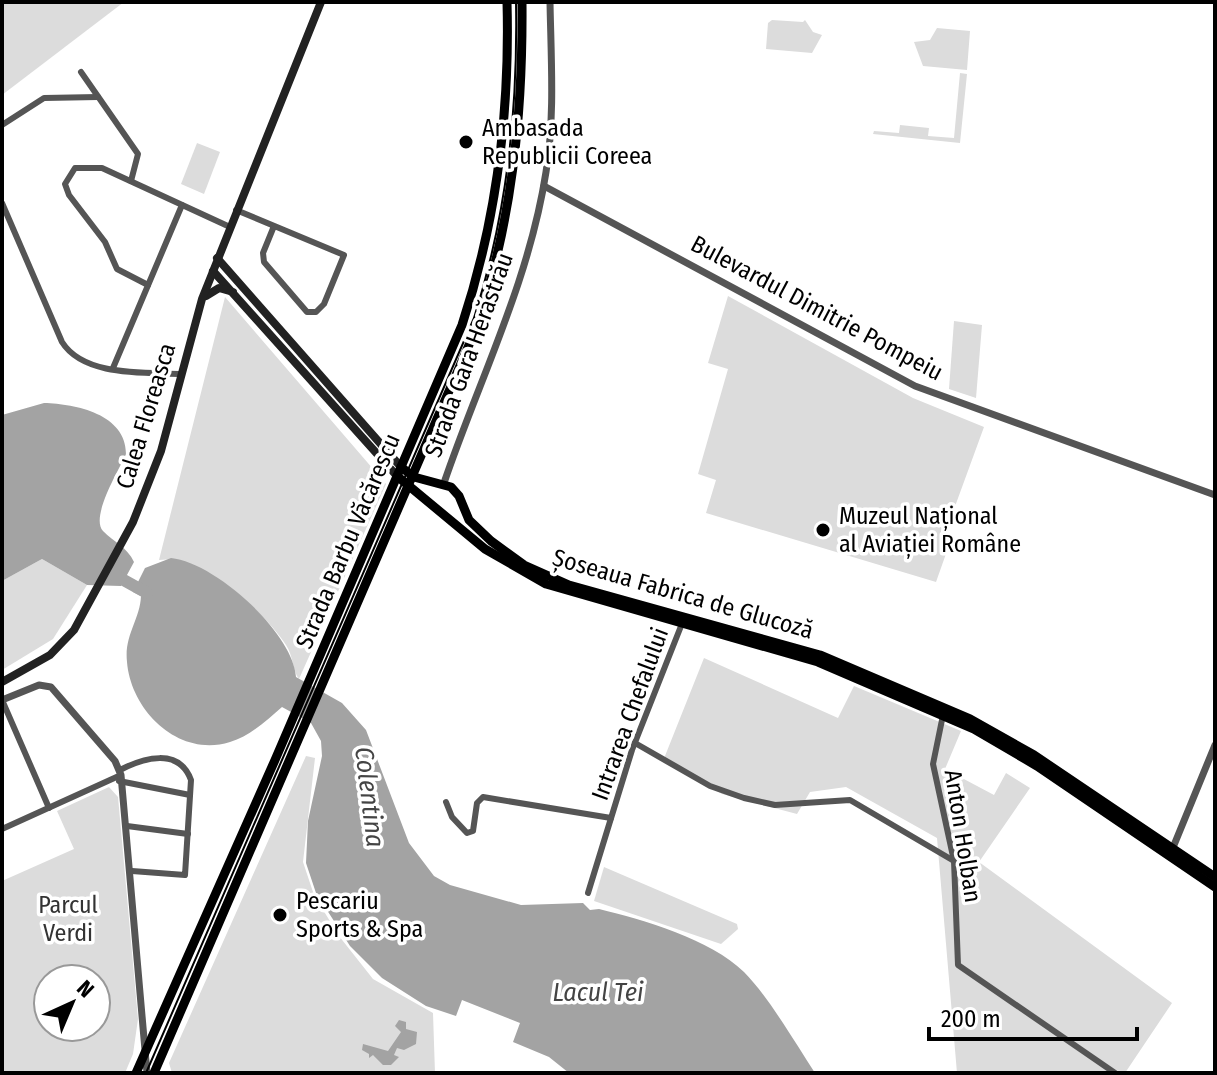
<svg xmlns="http://www.w3.org/2000/svg" width="1217" height="1075" viewBox="0 0 1217 1075" font-family="'Fira Sans Condensed',sans-serif">
	<style>
		.green { fill: #dcdcdc; fill-rule: evenodd }
		.water { fill: #a3a3a3 }
		.lines { fill: none; stroke-linecap: round; stroke-linejoin: round }
		.river { stroke: #a3a3a3; stroke-width: 12 }
		.minor { stroke: #555; stroke-width: 6 }
		.tertiary { stroke: #555; stroke-width: 7 }
		.secondary { stroke: #222; stroke-width: 8 }
		.primary { stroke: #000; stroke-width: 9 }
		.tram { stroke: #000; stroke-width: 2 }
		.poi-dot { fill: #000; stroke: #fff; stroke-width: 3 }
		.labels { text-anchor: middle; stroke-width: 7; stroke-linejoin: round; paint-order: stroke }
		.poi-label { font-size: 24px; fill: #000; stroke: #fff; text-anchor: start }
		.street-label { font-size: 24px; fill: #000; stroke: #fff }
		.park-label { font-size: 24px; fill: #333; stroke: #fff }
		.water-label { font-size: 26px; font-style: italic; fill: #444; stroke: #fff }
	</style>
	<rect width="100%" height="100%" fill="#fff"/>
	<g class="green">
		<path d="M2,2H124L2,95Z"/>
		<path d="M772,20L803,22L805,20L813,32L822,35L812,53L766,49L768,23Z"/>
		<path d="M937,28L970,31L967,70L923,66L914,42L930,40Z"/>
		<path d="M960,73L967,74L960,143L873,134L874,131L899,133L900,125L929,128L928,136L954,138Z"/>
		<path d="M197,143L220,152L204,194L181,184Z"/>
		<path d="M728,296L913,398L984,427L946,531L953,534L936,582L706,513L716,480L698,474L728,369L708,363Z"/>
		<path d="M225,297L386,484L299,679C293,672 293,655 286,645C264,612 201,553 159,560Z"/>
		<path d="M954,321L982,325L976,398L949,389Z"/>
		<path d="M42,559L87,585L53,639L2,670V581Z"/>
		<path d="M704,658L838,718L854,686L961,731L945,769L994,795L1006,773L1030,788L979,862L1172,1003L1125,1073H957L937,838L846,787L810,792L797,814L722,794L663,761Z"/>
		<path d="M306,756L315,758L303,862L314,895L339,936L373,979L433,1013L435,1073H172L169,1063Z"/>
		<path d="M109,787L118,797L138,1019L133,1054L125,1073H2V881L74,849L57,811ZM48,979H96V1027H48Z"/>
		<path d="M604,867L737,924L738,929L721,944L594,901Z"/>
	</g>
	<g class="water">
		<path d="M44,403C76,404 126,414 126,454C119,470 90,517 103,531C114,542 127,547 134,562L121,586L87,585L42,559L2,581V415Z"/>
		<path d="M171,558C214,562 293,632 296,677L342,703L366,730L409,843L434,876L450,885L521,905L583,903L590,910L599,909C644,920 710,939 744,972C768,996 796,1044 815,1073H569L549,1057L513,1042L520,1023L462,1000L456,1016L426,1006L382,978L350,946L316,893L306,863L308,821L322,756L321,741L311,723L282,707C267,720 250,736 230,742C179,758 131,711 127,662C124,635 140,620 141,596L133,592L145,568Z"/>
		<path d="M399,1020L406,1022V1029L417,1032L416,1044L404,1050L397,1048L394,1055L399,1057L391,1065H383L373,1055L369,1058V1054L362,1050L363,1044L388,1051L401,1032L395,1026Z"/>
	</g>
	<g class="lines">
		<path class="river" d="M111,573L147,593"/>
		<g class="minor">
			<path d="M81,72L138,154L131,181"/>
			<path d="M2,125L44,98L98,97"/>
			<path d="M2,203L62,342C84,377 145,372 182,374"/>
			<path d="M236,210L344,255L324,304L316,312H307L264,262L263,253L274,226"/>
			<path d="M148,285L117,269L105,242L69,195L65,184L75,168H102L230,227"/>
			<path d="M113,368L182,205"/>
			<path d="M2,700L49,808"/>
			<path d="M943,715L933,764L954,861L958,965L1115,1073"/>
			<path d="M635,743L710,786L744,798L775,805L850,800L954,861"/>
			<path d="M120,770C143,758 179,747 191,780L185,875L132,871"/>
			<path d="M119,781L190,795"/>
			<path d="M446,802L452,817L467,833L473,831L477,803L483,797L611,818"/>
			<path d="M127,826L188,834"/>
			<path d="M2,829L121,775"/>
			<path d="M588,893L632,750L683,621"/>
		</g>
		<g class="tertiary">
			<path d="M544,186L915,386L1215,495"/>
			<path d="M444,483C479,380 529,282 546,172C555,117 551,58 550,2"/>
			<path d="M2,700L39,685L51,687L115,761L121,775L147,1073"/>
			<path d="M1172,850L1215,745"/>
		</g>
		<g class="secondary">
			<path d="M217,258L401,467"/>
			<path d="M213,271L397,476"/>
			<path d="M206,296L219,288L233,292"/>
			<path d="M2,682L50,655L74,630L133,522L161,451L202,299L321,2"/>
		</g>
		<g class="primary">
			<path d="M401,467L414,477L451,487L459,496L469,520L491,541L524,565L569,585L820,655L970,719L1034,755L1215,877"/>
			<path d="M397,476L485,549L546,584L818,662L974,729L1037,766L1215,887"/>
			<path d="M136,1073L275,760L462,325C497,219 510,113 507,2"/>
			<path d="M154,1073L475,331C512,224 523,115 522,2"/>
		</g>
		<path class="tram" d="M146,1073L474,318C507,214 518,111 516,2"/>
	</g>
	<g class="poi-dot">
		<circle cx="466" cy="142" r="8"/>
		<circle cx="823" cy="530" r="8"/>
		<circle cx="280" cy="915" r="8"/>
	</g>
	<g class="labels">
		<g class="poi-label">
			<text x="482" y="136">Ambasada<tspan x="482" dy="28">Republicii Coreea</tspan></text>
			<text x="839" y="524">Muzeul Național<tspan x="839" dy="28">al Aviației Române</tspan></text>
			<text x="296" y="909">Pescariu<tspan x="296" dy="28">Sports &amp; Spa</tspan></text>
		</g>
		<g class="street-label">
			<text transform="translate(817 308) rotate(28)" y="8">Bulevardul Dimitrie Pompeiu</text>
			<text transform="translate(469 355) rotate(-70)" y="8">Strada Gara Herăstrău</text>
			<text transform="translate(146 416) rotate(-73)" y="8">Calea Floreasca</text>
			<text transform="translate(348 541) rotate(-67)" y="8">Strada Barbu Văcărescu</text>
			<text transform="translate(683 594) rotate(16)" y="8">Șoseaua Fabrica de Glucoză</text>
			<text transform="translate(630 714) rotate(-70)" y="8">Intrarea Chefalului</text>
			<text transform="translate(963 836) rotate(81)" y="8">Anton Holban</text>
		</g>
		<g class="park-label">
			<text x="68" y="913">Parcul<tspan x="68" dy="28">Verdi</tspan></text>
		</g>
		<g class="water-label">
			<text transform="translate(370 797) rotate(83)" y="9">Colentina</text>
			<text x="598" y="1001">Lacul Tei</text>
		</g>
	</g>
	<rect width="1217" height="1075" fill="none" stroke="#000000" stroke-width="8"/>
	<g transform="translate(72 1003) rotate(44)"><circle r="38" fill="#ffffff" stroke="#999999" stroke-width="2"/>
	<path d="M0-6L14 30L0 20L-14 30Z" fill="#000000"/>
	<text y="-12" font-size="22" font-weight="bold" text-anchor="middle" fill="#000000">N</text>
	</g>
	<path d="M929 1027v12h208v-12" fill="none" stroke="#000000" stroke-width="4"/>
	<text x="941" y="1027" font-size="24" fill="#000000" stroke="#ffffff" stroke-width="6" paint-order="stroke">200 m</text>
</svg>
